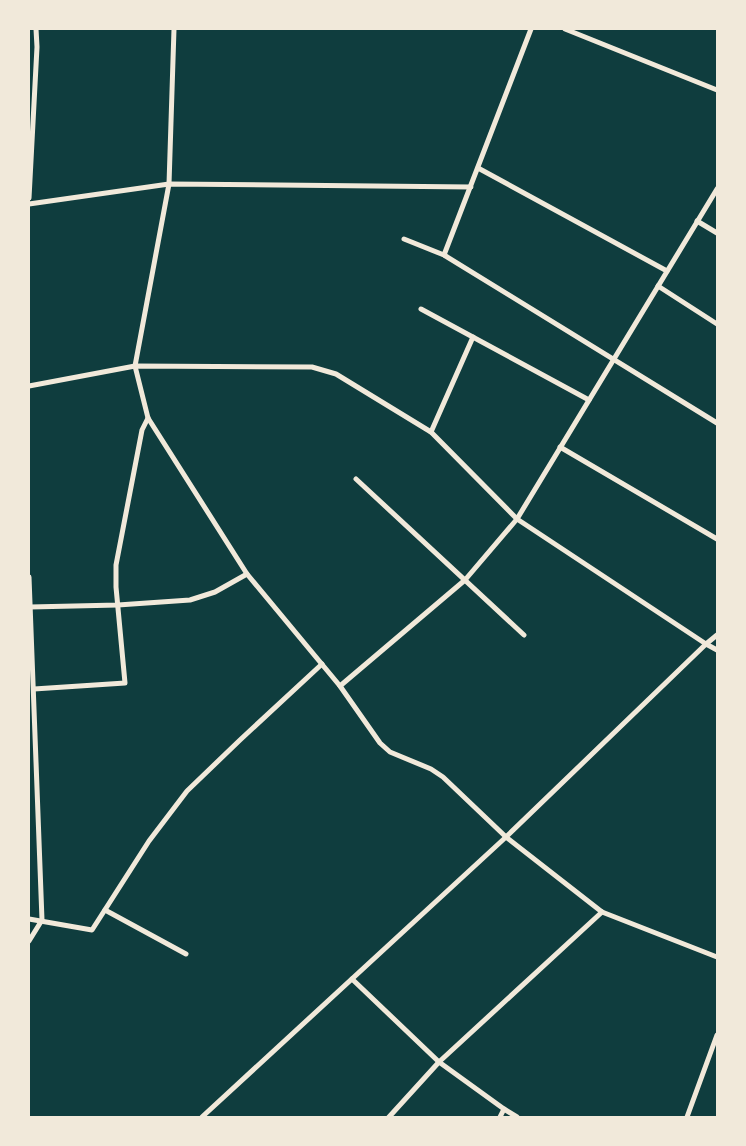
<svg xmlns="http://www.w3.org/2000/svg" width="746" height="1146" viewBox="0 0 746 1146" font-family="Cabin,sans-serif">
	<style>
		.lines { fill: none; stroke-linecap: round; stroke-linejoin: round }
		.minor { stroke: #f1e9da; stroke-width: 5 }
	</style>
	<rect width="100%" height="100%" fill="#0f3d3e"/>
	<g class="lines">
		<g class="minor">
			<path d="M174,29L169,184L135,366L148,418L247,574L340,686L380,743L390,752L431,769L443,777L506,837L602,912L717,957"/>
			<path d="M565,29L717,90"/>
			<path d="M478,168L667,271"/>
			<path d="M29,198L37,47L36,29"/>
			<path d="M29,204L169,184L471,187"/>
			<path d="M697,221L717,233"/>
			<path d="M404,239L444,255L717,423"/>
			<path d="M444,255L531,29"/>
			<path d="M658,286L717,324"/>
			<path d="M421,309L589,400"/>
			<path d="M29,386L135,366L312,367L336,374L431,432L517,519L706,644L717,650"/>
			<path d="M431,432L473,337"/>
			<path d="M560,447L717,539"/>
			<path d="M356,479L524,635"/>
			<path d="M29,577L42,920L29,941"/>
			<path d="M30,607L118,605L190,600L215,592L247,574"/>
			<path d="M340,686L465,580L517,519L717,189"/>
			<path d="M34,689L125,683L116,587V565L142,430L148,418"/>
			<path d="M105,910L186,954"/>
			<path d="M29,919L92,930L149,841L187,791L240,740L322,664"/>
			<path d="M352,979L439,1062L504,1109L517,1117"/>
			<path d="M202,1117L506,837L706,644L717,635"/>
			<path d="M389,1117L439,1062L602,912"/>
			<path d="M500,1117L504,1109"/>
			<path d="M687,1117L717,1035"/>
		</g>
	</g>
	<rect width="746" height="1146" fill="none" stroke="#f1e9da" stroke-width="60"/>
</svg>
